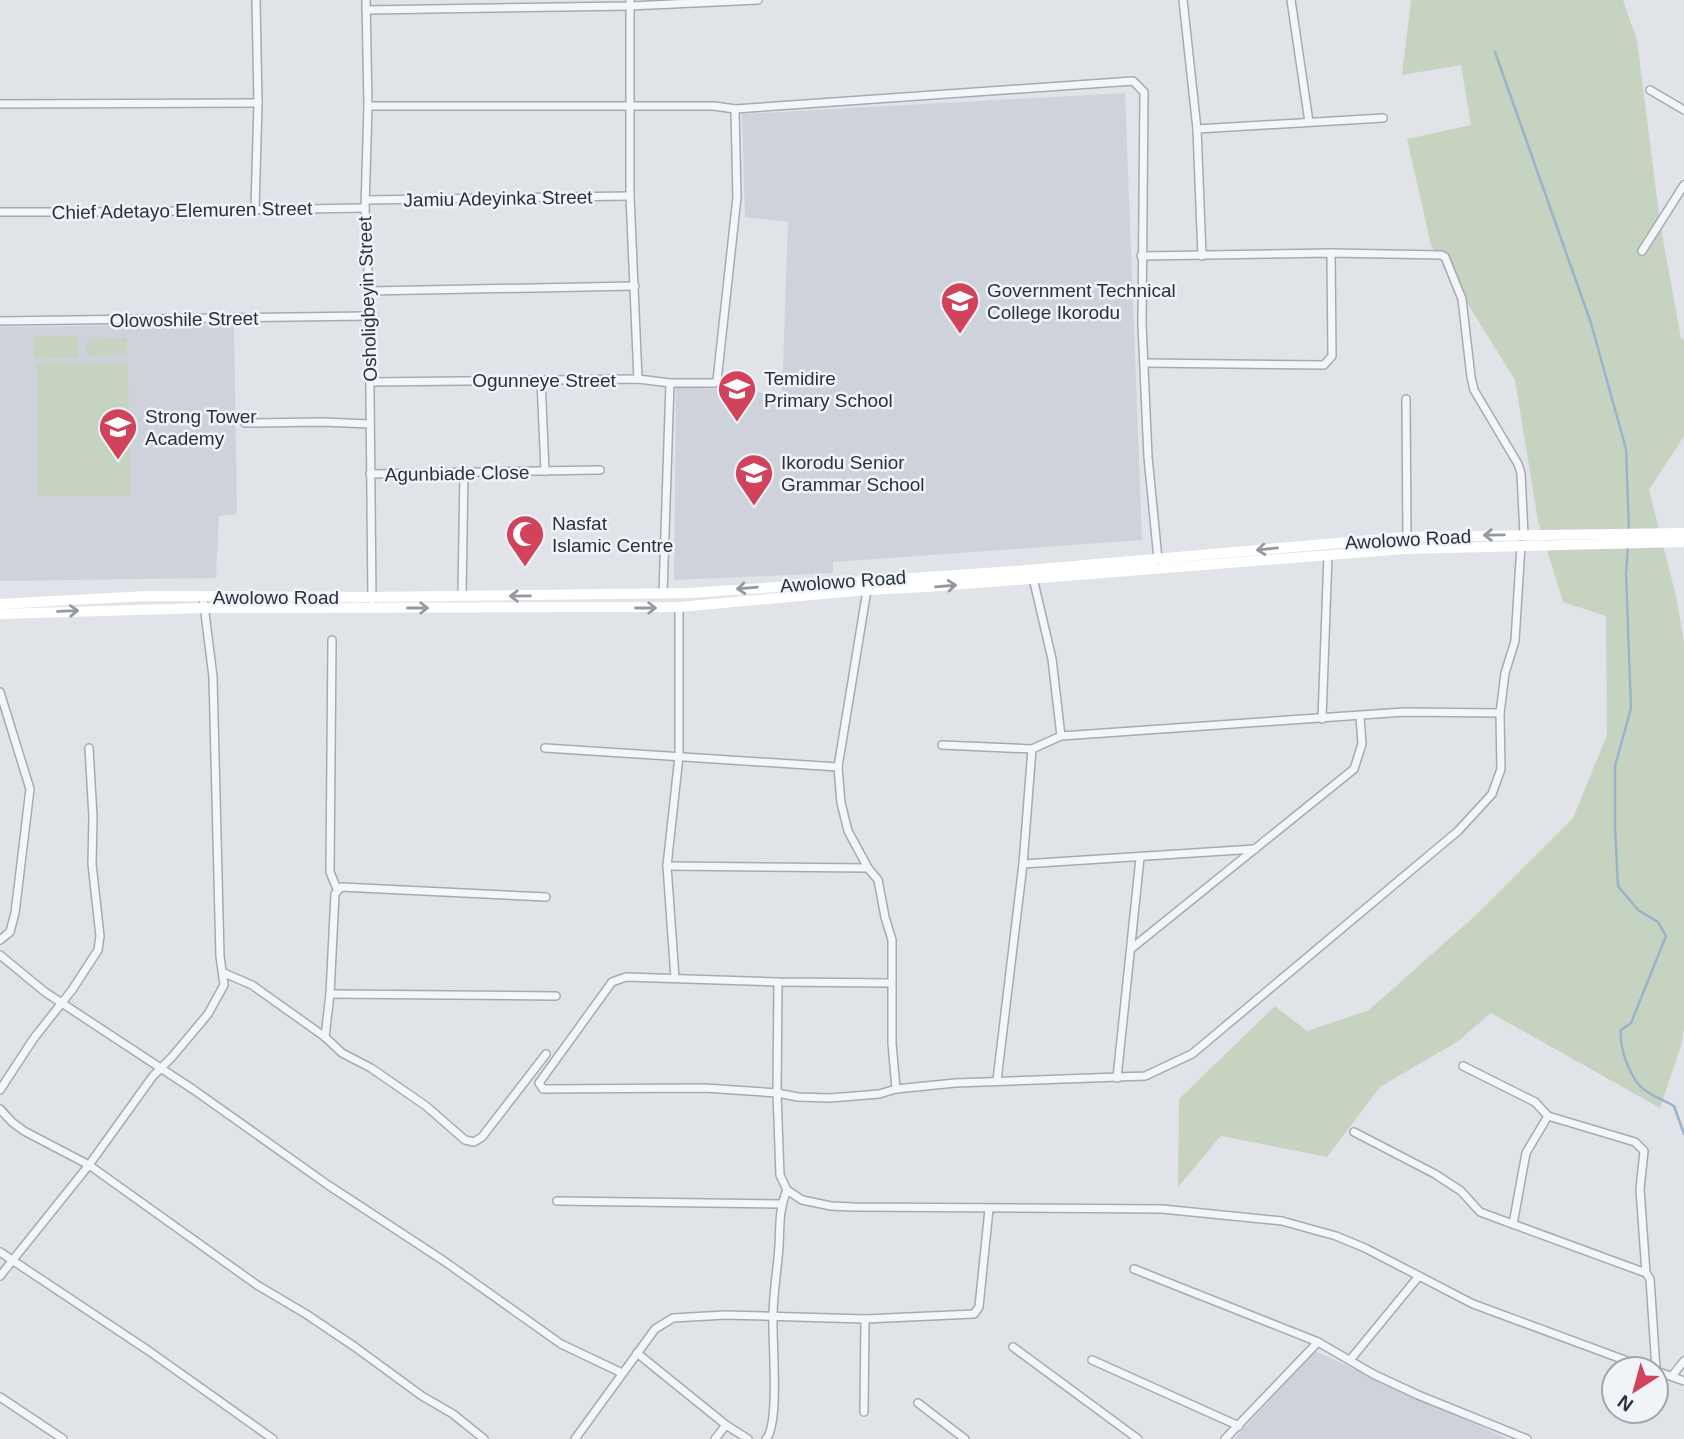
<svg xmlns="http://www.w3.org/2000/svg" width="1684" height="1439" viewBox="0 0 1684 1439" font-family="Helvetica,sans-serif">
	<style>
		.built { fill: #ced3db }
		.green { fill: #c6d3c1 }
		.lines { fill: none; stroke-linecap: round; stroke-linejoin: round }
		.stream { stroke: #9ab3ca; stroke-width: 2.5 }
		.street-casing { stroke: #a5abb3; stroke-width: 10 }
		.street { stroke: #f3f5f8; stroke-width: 7 }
		.secondary { stroke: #fff; stroke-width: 10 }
		.oneway { stroke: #9498a0 }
		.labels { text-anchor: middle; stroke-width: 5; stroke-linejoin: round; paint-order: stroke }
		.street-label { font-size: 19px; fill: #283241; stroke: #f0f3f7 }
		.poi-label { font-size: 19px; fill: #283241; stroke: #f0f3f7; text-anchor: start }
	</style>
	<rect width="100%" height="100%" fill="#e0e4e9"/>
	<g class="built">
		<path d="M1125,93L1142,540L833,562V573L674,580L676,387L725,389L782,395L788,222L745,217L742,114Z"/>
		<path d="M234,324L237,514L219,516L216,578L0,581V327Z"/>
		<path d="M1315,1351L1508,1439H1234Z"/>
	</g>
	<g class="green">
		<path d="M1411,0H1623L1637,40L1660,223L1681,338L1684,340V436L1649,490L1676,596L1684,642V1028L1681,1046L1660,1108L1491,1013L1457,1042L1380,1087L1327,1157L1221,1136L1178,1187L1179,1099L1275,1006L1307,1031L1369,1010L1477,914L1573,818L1607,735L1606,616L1563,602L1538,521L1515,380L1431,245L1407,139L1471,125L1461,65L1402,75Z"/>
		<path d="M33,336H78L79,358L34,359Z"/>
		<path d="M127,338V355L87,356V339Z"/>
		<path d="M37,363H128L130,496H38Z"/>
	</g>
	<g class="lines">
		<g class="stream">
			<path d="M1495,52L1591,323L1626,449L1629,531"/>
			<path d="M1628,545L1626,574L1631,708L1615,766V827L1618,886L1638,910L1658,922L1666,936L1631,1023L1621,1030C1619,1047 1629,1074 1640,1086C1648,1095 1664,1100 1674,1106L1684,1134"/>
		</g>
		<g class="street-casing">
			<g id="street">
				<path d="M366,0L368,106L365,208L369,291L372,601"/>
				<path d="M630,0V196L638,379"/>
				<path d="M1183,0L1197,129L1202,256"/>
				<path d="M1291,0L1309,122"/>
				<path d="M366,10L630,6L758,0"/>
				<path d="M1650,90L1684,110"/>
				<path d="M0,104L258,103"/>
				<path d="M368,106H714L735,109L1133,81L1144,92L1142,324L1148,457L1158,559"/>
				<path d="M1197,129L1383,118"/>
				<path d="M366,200L630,196"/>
				<path d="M255,209L258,103L256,0"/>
				<path d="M0,212H115L365,208"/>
				<path d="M1642,251L1684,185"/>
				<path d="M1141,256L1331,253L1441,255L1445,257L1462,299L1471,377L1474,390L1518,464L1521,473L1524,535"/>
				<path d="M369,291L635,286"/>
				<path d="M0,321L368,316"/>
				<path d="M1145,363L1324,365L1332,356L1331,253"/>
				<path d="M541,380L545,471"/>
				<path d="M370,382L638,379L670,383H714L717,381L737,197L735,109"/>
				<path d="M1406,399L1407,537"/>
				<path d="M245,423L322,422L370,424"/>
				<path d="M370,474L600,470"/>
				<path d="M1033,578L1052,659L1061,736"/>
				<path d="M867,590L838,767L841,803L848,831L868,868L878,880L885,917L892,940V1043L896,1089"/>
				<path d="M663,593L670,383"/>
				<path d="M462,595L464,473"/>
				<path d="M332,640L330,872L337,889"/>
				<path d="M0,692L30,789L15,913L10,932L0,940"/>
				<path d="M1322,719L1328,555"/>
				<path d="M942,745L1032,749L1061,736L1404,712L1500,713"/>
				<path d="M545,748L838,767"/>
				<path d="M1023,864L1255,849"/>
				<path d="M667,866L868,868"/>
				<path d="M1132,948L1354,769L1362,744L1360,716"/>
				<path d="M0,955L45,992L194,1090L328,1185L444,1261L561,1344L622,1373"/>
				<path d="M224,973L252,985L325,1037L342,1053L371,1068L426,1106L465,1140L474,1142L482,1137L546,1054"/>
				<path d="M675,978L667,866L679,756V607"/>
				<path d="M778,982L777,1093L780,1175L787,1190L802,1200L831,1206L854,1207L1162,1209L1282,1221L1336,1236L1365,1248L1473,1304L1649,1369"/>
				<path d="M891,983L778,982L626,977L612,982L539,1083L543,1089L705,1088L777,1093L798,1097L830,1098L879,1094L896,1089L955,1083L1145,1076L1192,1054L1458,831L1492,794L1501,769L1500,713L1505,673L1515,641L1521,545"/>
				<path d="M330,994L556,996"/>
				<path d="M325,1037L330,994L335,894L341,887L546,897"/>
				<path d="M1463,1066L1535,1102L1548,1116L1635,1142L1644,1151L1640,1189L1646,1273L1650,1279L1656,1369"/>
				<path d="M1117,1078L1140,858"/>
				<path d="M997,1080L1023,864L1032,749"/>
				<path d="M0,1090L34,1038L72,990L98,950L100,936L92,864L93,817L89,748"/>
				<path d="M0,1109L12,1122L24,1131L89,1165L257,1285L306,1314L355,1347L422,1396L453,1414L484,1439"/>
				<path d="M1354,1132L1435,1174L1461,1191L1480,1212L1646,1273"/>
				<path d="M557,1201L780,1204"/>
				<path d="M1513,1224L1526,1153L1548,1116"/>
				<path d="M0,1252L149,1351L273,1439"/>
				<path d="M1134,1269L1318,1342L1373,1374L1418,1395L1527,1439"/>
				<path d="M0,1276L89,1165L153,1076L172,1057L208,1014L224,985L220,956L213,677L203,597"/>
				<path d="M1013,1347L1138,1439"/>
				<path d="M637,1353L726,1425L748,1439"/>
				<path d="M1092,1360L1239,1426"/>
				<path d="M1350,1360L1419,1276"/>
				<path d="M1656,1371L1684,1381"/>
				<path d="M1672,1376L1684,1361"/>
				<path d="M0,1397L63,1439"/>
				<path d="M918,1403L965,1439"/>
				<path d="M864,1412L865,1319"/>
				<path d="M575,1439L655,1329L673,1318L725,1315L865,1319L974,1314L979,1307L989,1209"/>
				<path d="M715,1439L726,1425"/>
				<path d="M766,1439C780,1424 772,1342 773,1317C773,1298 776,1278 778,1258C781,1233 777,1213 787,1190"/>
				<path d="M1225,1439L1318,1342"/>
			</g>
		</g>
		<use href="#street" class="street"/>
		<g class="secondary">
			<path d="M0,604L147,596L371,597L689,593L1015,571L1407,537L1684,533"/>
			<path d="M0,614L204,608L679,607L867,590L926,587L1405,549L1684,542"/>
		</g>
	</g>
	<defs><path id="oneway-shaft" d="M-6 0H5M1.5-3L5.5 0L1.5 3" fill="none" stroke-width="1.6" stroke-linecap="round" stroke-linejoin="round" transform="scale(1.75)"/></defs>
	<g class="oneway">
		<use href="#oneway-shaft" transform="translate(1494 535) rotate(179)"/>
		<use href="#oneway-shaft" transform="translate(1267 549) rotate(174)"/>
		<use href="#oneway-shaft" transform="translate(946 586) rotate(-5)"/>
		<use href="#oneway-shaft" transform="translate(747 588) rotate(175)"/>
		<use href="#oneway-shaft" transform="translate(520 596) rotate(179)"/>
		<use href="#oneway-shaft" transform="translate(418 608)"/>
		<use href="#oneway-shaft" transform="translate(646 608)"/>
		<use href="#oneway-shaft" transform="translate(68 611) rotate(-2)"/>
	</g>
	<defs>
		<g id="school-pin" transform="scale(2.0125)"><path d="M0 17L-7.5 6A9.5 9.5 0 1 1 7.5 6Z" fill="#d1435b" stroke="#f0f3f7"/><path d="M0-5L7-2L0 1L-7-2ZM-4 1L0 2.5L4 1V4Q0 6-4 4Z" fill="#fff"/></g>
		<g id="mosque-pin" transform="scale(2.0125)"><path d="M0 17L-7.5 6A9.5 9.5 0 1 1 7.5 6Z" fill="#d1435b" stroke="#f0f3f7"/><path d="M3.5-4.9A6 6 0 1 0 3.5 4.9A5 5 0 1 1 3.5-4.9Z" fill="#fff"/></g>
	</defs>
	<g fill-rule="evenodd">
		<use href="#school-pin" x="960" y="301"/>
		<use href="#school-pin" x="737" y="389"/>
		<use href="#school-pin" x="118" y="427"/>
		<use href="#school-pin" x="754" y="473"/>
		<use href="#mosque-pin" x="525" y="534"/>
	</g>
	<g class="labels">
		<g class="street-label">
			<text transform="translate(498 198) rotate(-1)" y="7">Jamiu Adeyinka Street</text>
			<text transform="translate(182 210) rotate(-1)" y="7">Chief Adetayo Elemuren Street</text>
			<text transform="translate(367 299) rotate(-92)" y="7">Osholigbeyin Street</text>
			<text transform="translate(184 319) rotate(-1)" y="7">Olowoshile Street</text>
			<text x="544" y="387">Ogunneye Street</text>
			<text transform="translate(457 473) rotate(-1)" y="7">Agunbiade Close</text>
			<text transform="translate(1408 539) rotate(-3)" y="7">Awolowo Road</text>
			<text transform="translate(843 581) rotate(-4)" y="7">Awolowo Road</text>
			<text x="276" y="604">Awolowo Road</text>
		</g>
		<g class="poi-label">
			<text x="987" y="297">Government Technical<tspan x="987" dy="22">College Ikorodu</tspan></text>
			<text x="764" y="385">Temidire<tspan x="764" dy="22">Primary School</tspan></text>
			<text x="145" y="423">Strong Tower<tspan x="145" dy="22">Academy</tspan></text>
			<text x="781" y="469">Ikorodu Senior<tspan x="781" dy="22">Grammar School</tspan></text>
			<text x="552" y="530">Nasfat<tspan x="552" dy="22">Islamic Centre</tspan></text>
		</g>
	</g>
	<g transform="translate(1635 1390) rotate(216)"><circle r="33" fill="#f0f3f7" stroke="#a0a6ae" stroke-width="2"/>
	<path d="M0-5L12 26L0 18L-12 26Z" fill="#d1435b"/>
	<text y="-10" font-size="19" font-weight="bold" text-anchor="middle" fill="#283241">N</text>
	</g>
</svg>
